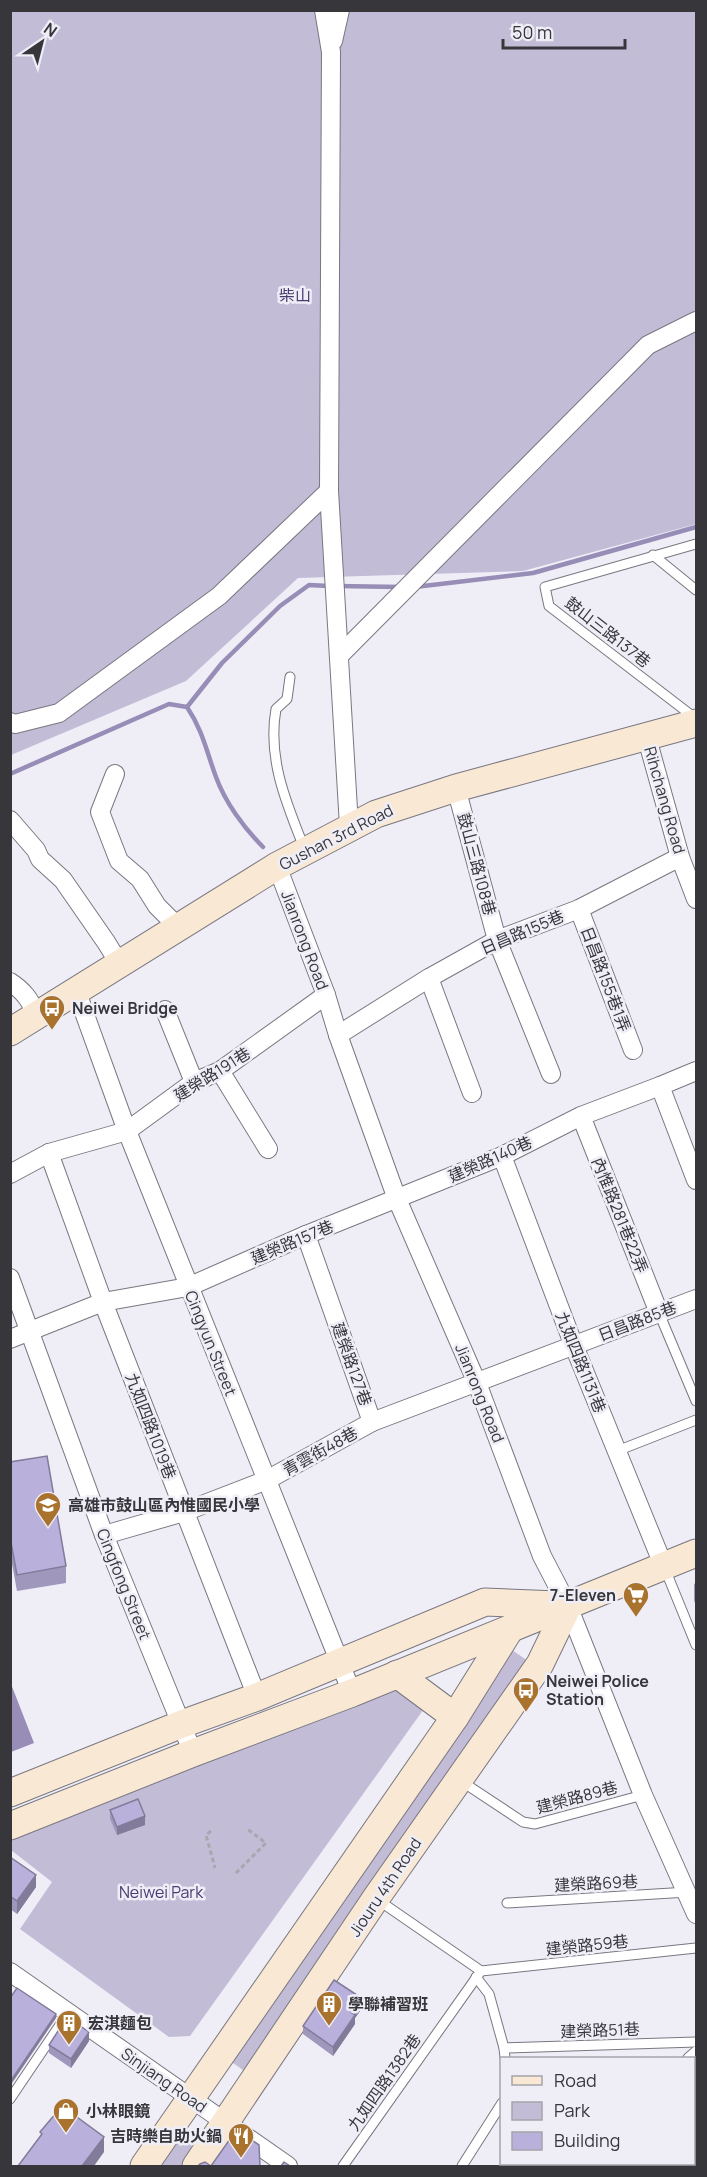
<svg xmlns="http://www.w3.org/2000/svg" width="707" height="2177" viewBox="0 0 707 2177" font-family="Manrope,'Noto Sans TC',sans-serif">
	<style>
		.green { fill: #c2bcd7 }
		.water { fill: #978db7 }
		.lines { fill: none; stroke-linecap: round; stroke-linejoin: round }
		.stream { stroke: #978db7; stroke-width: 4.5 }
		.lane-casing { stroke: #797780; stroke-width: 11 }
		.street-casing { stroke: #797780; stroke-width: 20 }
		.secondary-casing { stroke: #797780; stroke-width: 29 }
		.path { stroke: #a8a7ae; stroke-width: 3; stroke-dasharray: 4.5 3; stroke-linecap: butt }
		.lane { stroke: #fff; stroke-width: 9 }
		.street { stroke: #fff; stroke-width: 18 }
		.secondary { stroke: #f9e8d4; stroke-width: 27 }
		.wall { fill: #a097bd }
		.shaded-wall { fill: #827b9a }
		.building { fill: #bab0dc; stroke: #827b9a; stroke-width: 1.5 }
		.labels { text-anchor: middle; stroke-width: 5; stroke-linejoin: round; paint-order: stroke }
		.park-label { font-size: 16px; fill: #4b3b73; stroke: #efeef7 }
		.street-label { font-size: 16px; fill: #37363a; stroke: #efeef7 }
		.poi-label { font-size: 16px; font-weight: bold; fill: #37363a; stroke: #efeef7; text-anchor: start }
	</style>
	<rect width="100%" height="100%" fill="#efeef7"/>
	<g class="green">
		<path d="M11,11H696V524L523,571L298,578L186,681L11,755Z"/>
		<path d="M512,1650L531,1663L246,2072L227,2059Z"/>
		<path d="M398,1686L426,1706L190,2036L169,2037L20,1929L52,1882L11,1850L10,1834Z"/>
		<path d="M181,2125L203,2140L184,2166H153Z"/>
	</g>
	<path class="water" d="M11,1684L34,1743L11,1752H10Z"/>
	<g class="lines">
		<g class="stream">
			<path d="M337,586L401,587"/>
			<path d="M415,587L533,573L696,527"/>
			<path d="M187,707C203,731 206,750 216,777C225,802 244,828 263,847"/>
			<path d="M10,774L169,704L187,707L222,663L280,606L309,585L329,586"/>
		</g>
		<g class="lane-casing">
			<g id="lane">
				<path d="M653,555L696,590"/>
				<path d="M290,677L287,699L276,709C267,759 287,805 305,850"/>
				<path d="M695,718L549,606L545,587L696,544"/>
				<path d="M659,1313L696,1401"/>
				<path d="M617,1451L696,1420"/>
				<path d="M665,1569L696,1645"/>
				<path d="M461,1781L523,1822L535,1824L643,1795"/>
				<path d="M507,1903L688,1892"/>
				<path d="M481,1971L696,1948"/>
				<path d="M476,1977L489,1994L504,2048L505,2058"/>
				<path d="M504,2048L696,2042"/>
				<path d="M688,2058L696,2051"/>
				<path d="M10,2099L68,2013"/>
				<path d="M343,2166L481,1971L378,1900"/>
				<path d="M462,2166L502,2103"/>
				<path d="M657,2166L662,2164"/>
			</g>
		</g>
		<g class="street-casing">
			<g id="street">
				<path d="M333,41L340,10"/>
				<path d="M329,491L349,826"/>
				<path d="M339,656L648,345L696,321"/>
				<path d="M10,722L15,724L59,713L219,596L329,491L331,52L324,10"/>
				<path d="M646,735L680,857L696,899"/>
				<path d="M115,774L100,812L119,861L140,879L157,906L178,927"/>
				<path d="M456,788L497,940L551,1074"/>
				<path d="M10,820L36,850L40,859L63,880L106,942L119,963"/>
				<path d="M277,866L326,995L338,1035L397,1199L477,1383L542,1556L568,1606L643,1795L696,1914"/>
				<path d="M579,909L633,1050"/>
				<path d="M429,978L472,1093"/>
				<path d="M10,982C24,991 30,1000 36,1014"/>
				<path d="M76,990L127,1131L352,1693"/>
				<path d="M165,1010L194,1082"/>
				<path d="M338,1035L429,978L497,940L579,909L680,857"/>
				<path d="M220,1071L268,1149"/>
				<path d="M696,1071L660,1086L696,1180"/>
				<path d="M581,1116L659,1313"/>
				<path d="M49,1153L103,1302L257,1697"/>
				<path d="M502,1156L574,1346L664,1567"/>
				<path d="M10,1174L49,1153L127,1131L194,1082L220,1071L326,995"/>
				<path d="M306,1235L372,1422L696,1299"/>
				<path d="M10,1278L104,1535L193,1753"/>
				<path d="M10,1339L103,1302L188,1287L306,1235L502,1156L581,1116L660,1086"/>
				<path d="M104,1535L184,1512L267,1480L372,1422"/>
				<path d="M10,1972L288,2166"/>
			</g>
		</g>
		<g class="secondary-casing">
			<g id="secondary">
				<path d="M10,1032L277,866L376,814L456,788L696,723"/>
				<path d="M397,1674L455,1717"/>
				<path d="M10,1793L182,1724L257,1697L485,1602L558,1605"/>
				<path d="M10,1826L193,1753L352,1693L696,1553"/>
				<path d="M144,2166L455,1717L510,1629"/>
				<path d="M196,2166L376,1898L540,1664L568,1606"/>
			</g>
		</g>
		<g class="path">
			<path d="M211,1831L206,1835L215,1868"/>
			<path d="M236,1873L266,1843L246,1828"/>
		</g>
		<use href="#lane" class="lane"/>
		<use href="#street" class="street"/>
		<use href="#secondary" class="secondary"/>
	</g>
	<g class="wall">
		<path d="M10,1462L66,1566V1583L17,1591L10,1553Z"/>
		<path d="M696,1583V1606L694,1600V1584Z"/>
		<path d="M110,1810L145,1825L117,1835L110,1819Z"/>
		<path d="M10,1857L36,1887L17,1914L10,1909Z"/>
		<path d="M363,2007L355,2018V2024L333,2056L303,2034V2026Z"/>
		<path d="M89,2041L71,2068L49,2053V2045Z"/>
	</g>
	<g class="shaded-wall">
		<path d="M145,1816V1825L117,1835V1827Z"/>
		<path d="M36,1875V1887L17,1914V1901Z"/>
		<path d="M363,1999V2007L355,2018V2024L333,2056V2047L352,2013Z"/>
		<path d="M56,2014V2018L10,2086V2082Z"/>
		<path d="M89,2032V2041L71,2068V2059Z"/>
		<path d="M104,2137V2152L94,2166H82Z"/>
	</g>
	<g class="building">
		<path d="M47,1456L66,1566L17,1575L10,1537V1462Z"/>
		<path d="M138,1799L145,1816L117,1827L110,1810Z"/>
		<path d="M10,1857L36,1875L17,1901L10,1896Z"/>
		<path d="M334,1980L363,1999L352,2013L355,2015L333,2047L303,2026Z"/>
		<path d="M17,1988L56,2014L10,2082V1998Z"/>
		<path d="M67,2017L89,2032L71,2059L49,2045Z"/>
		<path d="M62,2106L104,2137L82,2166H18L42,2134L40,2132Z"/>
		<path d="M242,2133L259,2145L260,2166H198L200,2164L205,2162L211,2166L230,2139Z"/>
		<path d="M284,2162L290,2166H281Z"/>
	</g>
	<defs>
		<g id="bus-pin" transform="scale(1.35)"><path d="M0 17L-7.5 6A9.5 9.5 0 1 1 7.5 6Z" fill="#a9732e" stroke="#efeef7"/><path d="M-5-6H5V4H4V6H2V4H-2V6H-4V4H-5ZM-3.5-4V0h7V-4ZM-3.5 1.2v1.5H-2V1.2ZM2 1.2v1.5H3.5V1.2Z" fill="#fff"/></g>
		<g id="school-pin" transform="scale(1.35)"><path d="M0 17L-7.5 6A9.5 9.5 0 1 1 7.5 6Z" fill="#a9732e" stroke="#efeef7"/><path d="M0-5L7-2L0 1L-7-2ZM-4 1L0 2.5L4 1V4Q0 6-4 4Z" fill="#fff"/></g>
		<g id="supermarket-pin" transform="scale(1.35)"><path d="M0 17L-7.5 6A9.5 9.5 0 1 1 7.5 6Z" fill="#a9732e" stroke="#efeef7"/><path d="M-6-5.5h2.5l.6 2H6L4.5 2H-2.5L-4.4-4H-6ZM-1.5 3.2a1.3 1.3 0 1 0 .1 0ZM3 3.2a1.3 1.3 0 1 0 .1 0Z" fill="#fff"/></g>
		<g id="building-pin" transform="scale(1.35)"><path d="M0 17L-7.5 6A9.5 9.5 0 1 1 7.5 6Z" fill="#a9732e" stroke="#efeef7"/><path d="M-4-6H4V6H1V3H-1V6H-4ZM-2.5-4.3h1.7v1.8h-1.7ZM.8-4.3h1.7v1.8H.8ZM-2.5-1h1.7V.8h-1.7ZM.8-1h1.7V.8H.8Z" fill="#fff"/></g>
		<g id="shop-pin" transform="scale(1.35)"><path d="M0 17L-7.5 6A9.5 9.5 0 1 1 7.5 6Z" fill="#a9732e" stroke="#efeef7"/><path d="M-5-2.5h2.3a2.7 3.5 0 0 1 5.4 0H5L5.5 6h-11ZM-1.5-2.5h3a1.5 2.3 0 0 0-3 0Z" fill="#fff"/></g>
		<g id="restaurant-pin" transform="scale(1.35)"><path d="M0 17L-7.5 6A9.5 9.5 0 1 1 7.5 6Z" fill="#a9732e" stroke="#efeef7"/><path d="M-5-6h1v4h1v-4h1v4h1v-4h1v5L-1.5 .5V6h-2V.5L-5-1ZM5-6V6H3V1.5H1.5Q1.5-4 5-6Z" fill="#fff"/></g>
	</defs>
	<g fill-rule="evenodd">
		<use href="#bus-pin" x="52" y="1008"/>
		<use href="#school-pin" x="48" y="1505"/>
		<use href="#supermarket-pin" x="636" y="1595"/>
		<use href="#bus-pin" x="526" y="1690"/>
		<use href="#building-pin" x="329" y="2004"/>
		<use href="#building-pin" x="69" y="2023"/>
		<use href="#shop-pin" x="66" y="2111"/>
		<use href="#restaurant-pin" x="241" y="2136"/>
	</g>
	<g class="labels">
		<g class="park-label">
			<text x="295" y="301">柴山</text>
			<text x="161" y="1898">Neiwei Park</text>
		</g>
		<g class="street-label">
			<text transform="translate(608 632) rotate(38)" y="6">鼓山三路137巷</text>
			<text transform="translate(665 800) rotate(74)" y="6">Rihchang Road</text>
			<text transform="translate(336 837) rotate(-27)" y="6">Gushan 3rd Road</text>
			<text transform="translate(477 864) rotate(75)" y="6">鼓山三路108巷</text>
			<text transform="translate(522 932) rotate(-23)" y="6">日昌路155巷</text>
			<text transform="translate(305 940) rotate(69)" y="6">Jianrong Road</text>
			<text transform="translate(606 979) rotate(69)" y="6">日昌路155巷1弄</text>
			<text transform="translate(212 1074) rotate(-32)" y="6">建榮路191巷</text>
			<text transform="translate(490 1159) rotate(-24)" y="6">建榮路140巷</text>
			<text transform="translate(620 1215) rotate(68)" y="6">內惟路281巷22弄</text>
			<text transform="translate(292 1242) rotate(-23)" y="6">建榮路157巷</text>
			<text transform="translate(637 1321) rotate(-21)" y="6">日昌路85巷</text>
			<text transform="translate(211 1343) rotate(68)" y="6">Cingyun Street</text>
			<text transform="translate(581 1362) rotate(68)" y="6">九如四路1131巷</text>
			<text transform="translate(352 1364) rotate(70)" y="6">建榮路127巷</text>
			<text transform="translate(480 1393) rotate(68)" y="6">Jianrong Road</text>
			<text transform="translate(151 1426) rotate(69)" y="6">九如四路1019巷</text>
			<text transform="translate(320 1451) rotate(-29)" y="6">青雲街48巷</text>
			<text transform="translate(124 1584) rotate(68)" y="6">Cingfong Street</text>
			<text transform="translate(577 1797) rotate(-15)" y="6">建榮路89巷</text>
			<text transform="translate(596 1883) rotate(-3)" y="6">建榮路69巷</text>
			<text transform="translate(385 1887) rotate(-56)" y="6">Jiouru 4th Road</text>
			<text transform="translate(587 1945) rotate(-6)" y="6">建榮路59巷</text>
			<text transform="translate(600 2030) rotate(-2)" y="6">建榮路51巷</text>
			<text transform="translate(164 2080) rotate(35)" y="6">Sinjiang Road</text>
			<text transform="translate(384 2082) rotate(-55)" y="6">九如四路1382巷</text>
		</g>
		<g class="poi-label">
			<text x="72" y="1014">Neiwei Bridge</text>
			<text x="68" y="1511">高雄市鼓山區內惟國民小學</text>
			<text x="616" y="1601" text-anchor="end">7-Eleven</text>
			<text x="546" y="1687">Neiwei Police<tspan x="546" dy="18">Station</tspan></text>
			<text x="348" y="2010">學聯補習班</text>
			<text x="88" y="2029">宏淇麵包</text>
			<text x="86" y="2117">小林眼鏡</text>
			<text x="222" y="2142" text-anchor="end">吉時樂自助火鍋</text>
		</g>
	</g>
	<rect width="707" height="2177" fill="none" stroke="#37363a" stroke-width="24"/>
	<rect x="500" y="2057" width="195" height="108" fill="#efeef7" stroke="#a5a4ab" stroke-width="1.5"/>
	<rect x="512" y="2076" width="30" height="9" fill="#f9e8d4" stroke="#a5a4ab" stroke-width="1.5"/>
	<text x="554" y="2087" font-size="18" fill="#37363a">Road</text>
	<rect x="512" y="2102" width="30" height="18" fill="#c2bcd7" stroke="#a5a4ab" stroke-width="1.5"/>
	<text x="554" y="2117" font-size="18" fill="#37363a">Park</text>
	<rect x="512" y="2132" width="30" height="18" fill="#bab0dc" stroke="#a5a4ab" stroke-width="1.5"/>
	<text x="554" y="2147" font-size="18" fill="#37363a">Building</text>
	<g transform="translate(42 42) rotate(35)" stroke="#efeef7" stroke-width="4.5" paint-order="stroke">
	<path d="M0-4.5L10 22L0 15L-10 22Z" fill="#37363a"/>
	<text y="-9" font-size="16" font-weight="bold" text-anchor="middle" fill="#37363a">N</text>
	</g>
	<path d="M503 39v9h122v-9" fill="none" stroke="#37363a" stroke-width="3"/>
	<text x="512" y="39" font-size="18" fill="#37363a" stroke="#efeef7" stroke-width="4.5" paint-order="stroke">50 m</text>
</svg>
